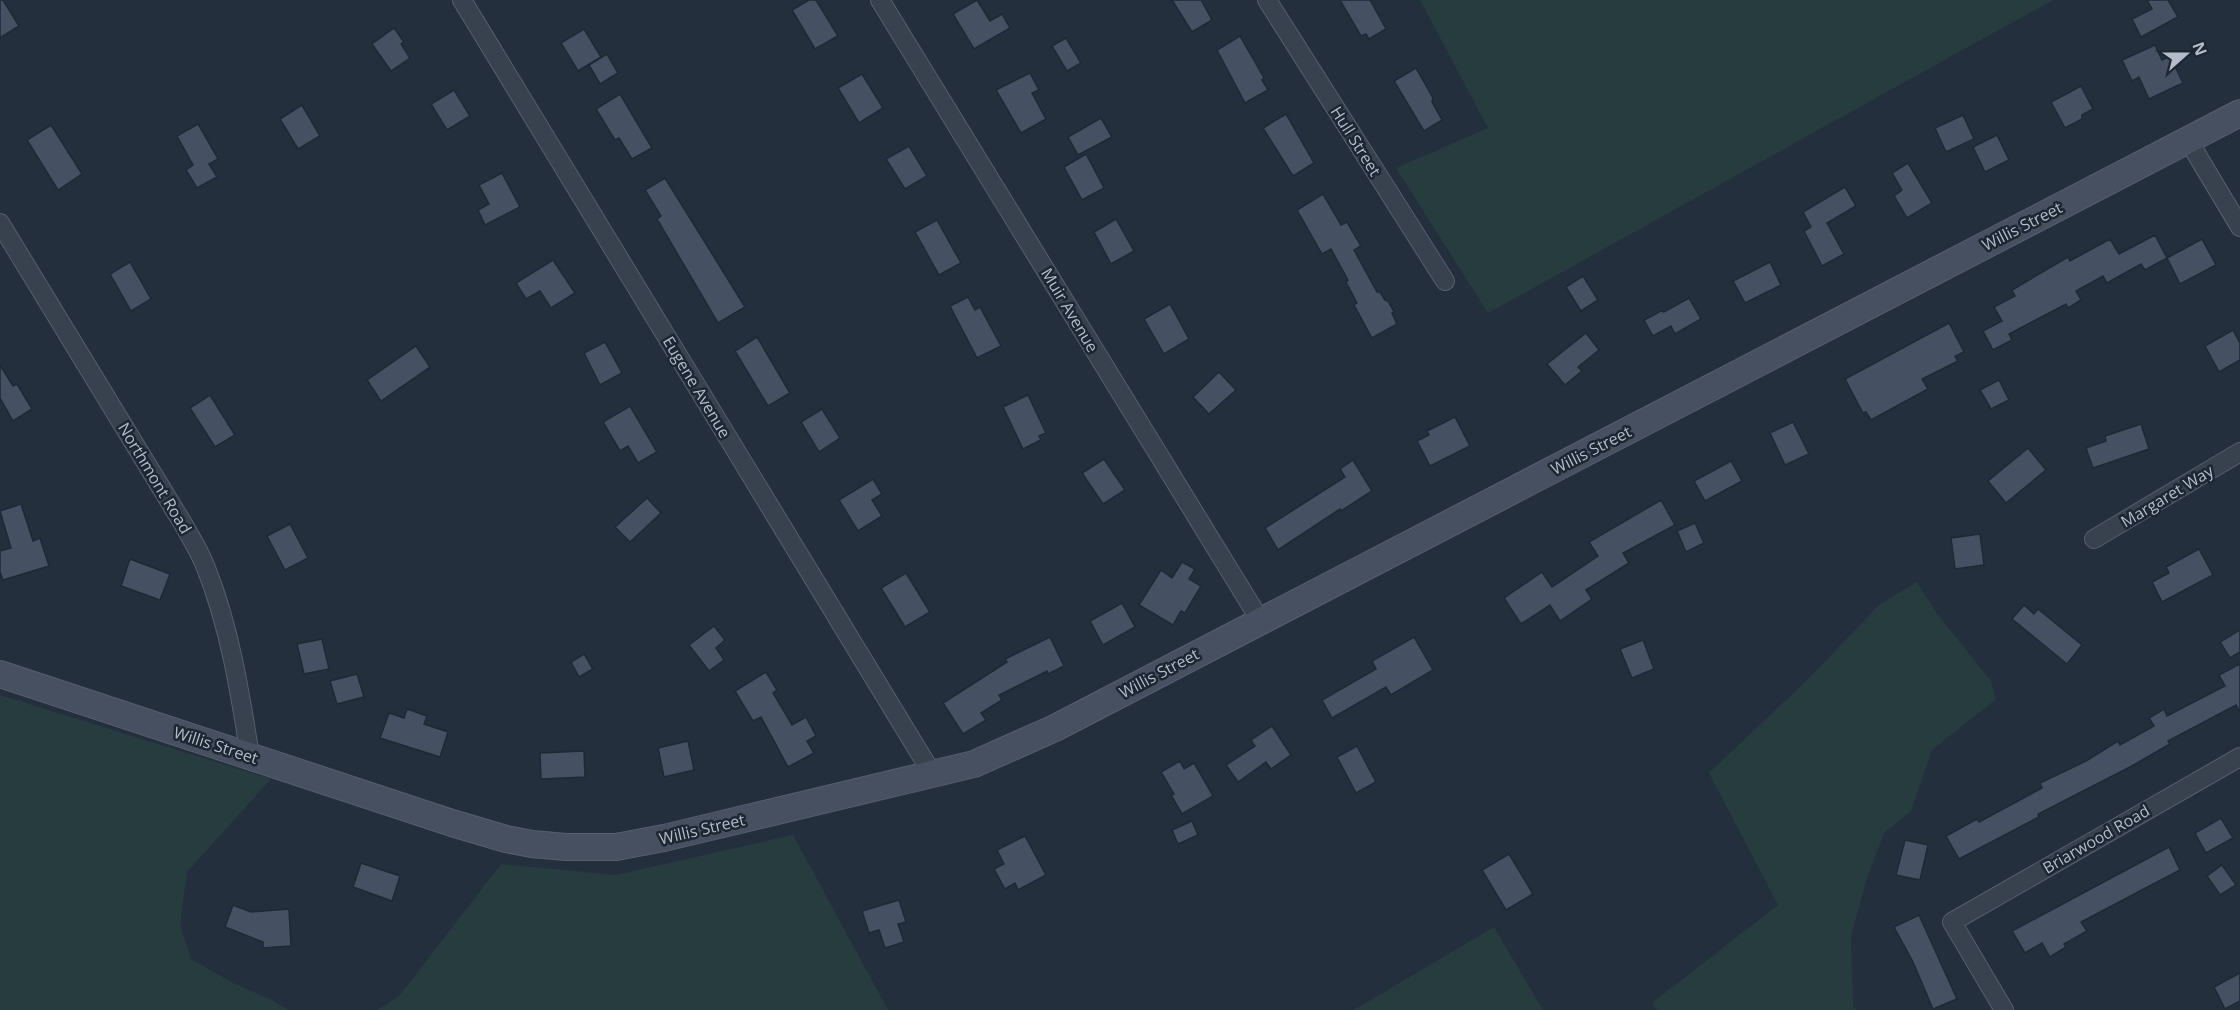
<svg xmlns="http://www.w3.org/2000/svg" width="2240" height="1010" viewBox="0 0 2240 1010" font-family="'Open Sans',sans-serif">
	<style>
		.green { fill: #263c3f }
		.building { fill: #455162; stroke: #1f2835; stroke-width: 1.5 }
		.lines { fill: none; stroke-linecap: round; stroke-linejoin: round }
		.minor-casing { stroke: #565f6c; stroke-width: 20 }
		.secondary-casing { stroke: #565f6c; stroke-width: 28 }
		.minor { stroke: #38414e; stroke-width: 18 }
		.secondary { stroke: #465061; stroke-width: 26 }
		.labels { text-anchor: middle; stroke-width: 5; stroke-linejoin: round; paint-order: stroke }
		.street-label { font-size: 16px; fill: #b4bcc9; stroke: #1d2633 }
	</style>
	<rect width="100%" height="100%" fill="#242f3e"/>
	<g class="green">
		<path d="M1420,0H2053L1488,313L1396,168L1488,128Z"/>
		<path d="M1917,582L1935,611L1991,681L1996,699L1932,750L1911,811L1884,833L1867,878L1851,936L1853,1006L1856,1010H1657L1652,1003L1778,905L1709,773L1808,679L1880,604Z"/>
		<path d="M0,695L271,779L187,872L180,925L191,959L233,983L272,1000L288,1010H0Z"/>
		<path d="M793,835L888,1010H378L400,995L501,864L616,875Z"/>
		<path d="M1494,927L1543,1010H1354Z"/>
	</g>
	<g class="building">
		<path d="M0,0H3L19,26L0,38Z"/>
		<path d="M809,0H816L838,36L815,49L792,10Z"/>
		<path d="M977,0L990,21L1002,14L1010,28L974,49L953,14Z"/>
		<path d="M1172,0H1201L1212,20L1192,32Z"/>
		<path d="M1340,0H1370L1386,29L1369,39L1366,34L1361,36Z"/>
		<path d="M2147,0H2168L2178,17L2141,37L2132,19L2152,9Z"/>
		<path d="M394,28L404,42L401,44L410,58L391,71L372,44Z"/>
		<path d="M584,29L601,57L578,71L561,43Z"/>
		<path d="M1240,36L1264,78L1262,80L1268,90L1245,103L1217,50Z"/>
		<path d="M1066,38L1081,63L1067,71L1052,46Z"/>
		<path d="M2155,45L2162,60L2170,56L2183,83L2149,99L2139,77L2132,81L2122,60Z"/>
		<path d="M607,54L618,73L600,84L589,65Z"/>
		<path d="M1416,68L1433,98L1432,102L1442,120L1424,131L1394,81Z"/>
		<path d="M1030,73L1039,90L1032,93L1046,119L1021,133L996,90Z"/>
		<path d="M862,74L883,108L859,123L838,88Z"/>
		<path d="M2081,86L2093,109L2082,115V119L2065,128L2051,102Z"/>
		<path d="M454,90L470,116L447,130L431,104Z"/>
		<path d="M620,94L652,148L632,159L619,138L615,140L596,109Z"/>
		<path d="M302,105L320,136L298,149L280,119Z"/>
		<path d="M1286,114L1314,163L1293,176L1263,128Z"/>
		<path d="M1963,115L1974,139L1946,152L1935,128Z"/>
		<path d="M1101,118L1112,137L1078,155L1068,137Z"/>
		<path d="M198,124L218,159L209,164L217,177L197,188L186,170L193,165L177,136Z"/>
		<path d="M51,125L82,174L58,190L27,140Z"/>
		<path d="M1997,135L2009,160L1985,172L1973,147Z"/>
		<path d="M909,146L927,176L905,189L886,159Z"/>
		<path d="M1086,154L1104,188L1082,200L1064,167Z"/>
		<path d="M1908,163L1932,203L1907,218L1894,196L1902,190L1892,173Z"/>
		<path d="M502,173L520,207L485,225L478,210L489,204L479,185Z"/>
		<path d="M665,178L745,307L718,323L657,219L661,216L645,190Z"/>
		<path d="M1845,187L1856,206L1827,223L1844,254L1822,266L1804,231L1811,227L1803,212Z"/>
		<path d="M1323,194L1341,225L1347,222L1361,246L1354,250L1377,292H1380L1385,300L1388,301L1394,312L1392,313L1397,324L1372,338L1354,305L1357,303L1346,282L1348,280L1331,249L1322,254L1297,210Z"/>
		<path d="M1116,219L1134,251L1111,264L1094,232Z"/>
		<path d="M937,220L961,263L939,275L915,232Z"/>
		<path d="M2155,235L2167,258L2145,270L2141,264L2107,283L2103,276L2076,291L2081,300L2068,308L2066,304L2009,334L2012,340L1993,350L1983,331L2002,321L1994,307L2015,296L2012,290L2068,257L2070,261L2110,239L2119,254Z"/>
		<path d="M2202,239L2216,265L2180,284L2167,258Z"/>
		<path d="M553,260L575,293L551,308L540,291L526,299L516,283Z"/>
		<path d="M130,262L151,299L131,311L110,274Z"/>
		<path d="M1770,262L1781,285L1745,303L1733,281Z"/>
		<path d="M1583,276L1598,300L1581,311L1566,287Z"/>
		<path d="M968,297L975,310L980,307L1001,346L977,358L950,306Z"/>
		<path d="M1689,298L1701,319L1675,334L1671,326L1653,336L1644,320L1661,311L1664,312Z"/>
		<path d="M1170,304L1189,339L1164,354L1144,319Z"/>
		<path d="M1949,323L1964,352L1955,356L1958,361L1922,379L1928,389L1871,420L1866,412L1863,413L1845,379Z"/>
		<path d="M2233,330L2240,343V360L2219,372L2205,346Z"/>
		<path d="M1586,333L1599,350L1578,367L1582,371L1565,385L1547,364Z"/>
		<path d="M757,337L790,393L768,406L735,351Z"/>
		<path d="M605,342L622,373L600,385L584,353Z"/>
		<path d="M416,346L430,367L381,401L367,380Z"/>
		<path d="M0,365L13,386L17,384L32,409L13,421L0,398Z"/>
		<path d="M1219,372L1236,390L1209,414L1193,397Z"/>
		<path d="M1999,380L2009,400L1991,409L1980,390Z"/>
		<path d="M210,395L235,435L215,447L190,408Z"/>
		<path d="M1028,395L1046,433L1039,436L1041,440L1023,449L1003,407Z"/>
		<path d="M630,406L657,452L638,463L628,446L620,451L603,422Z"/>
		<path d="M822,409L840,438L819,452L801,422Z"/>
		<path d="M1455,417L1470,446L1430,466L1417,441L1429,435L1427,431Z"/>
		<path d="M1793,422L1809,454L1785,465L1770,433Z"/>
		<path d="M2141,424L2149,449L2093,468L2086,448L2106,441L2105,436Z"/>
		<path d="M2028,448L2046,470L2006,503L1988,481Z"/>
		<path d="M1104,459L1125,490L1103,504L1082,473Z"/>
		<path d="M1353,460L1372,491L1341,511L1340,509L1278,550L1265,528L1345,477L1340,469Z"/>
		<path d="M1731,461L1742,481L1705,501L1694,481Z"/>
		<path d="M873,479L882,494L872,500L882,516L858,531L839,500Z"/>
		<path d="M647,498L661,513L630,542L615,527Z"/>
		<path d="M1661,500L1675,525L1623,553L1629,563L1586,590L1592,599L1560,621L1550,605L1521,624L1504,598L1542,572L1552,587L1598,556L1589,542Z"/>
		<path d="M21,504L33,541L40,538L49,566L3,580L0,572V551L11,548L0,511Z"/>
		<path d="M1695,523L1704,543L1686,552L1677,531Z"/>
		<path d="M290,524L308,558L285,570L267,536Z"/>
		<path d="M1980,534L1984,565L1955,569L1951,538Z"/>
		<path d="M2199,549L2213,575L2162,602L2152,582L2169,573L2166,567Z"/>
		<path d="M130,559L170,574L160,600L121,586Z"/>
		<path d="M1182,562L1195,569L1189,579L1201,586L1185,613L1181,611L1173,625L1139,605L1161,570L1172,578Z"/>
		<path d="M906,573L930,612L905,627L881,588Z"/>
		<path d="M1122,603L1135,627L1103,645L1090,621Z"/>
		<path d="M2024,605L2034,614L2038,609L2082,645L2067,664L2012,619Z"/>
		<path d="M714,626L725,640L716,648L724,660L709,671L689,645Z"/>
		<path d="M2240,630V652L2230,658L2220,642Z"/>
		<path d="M1050,637L1064,666L1048,674L1047,671L999,695L1002,700L981,713L986,720L963,734L943,703L1007,662L1005,659Z"/>
		<path d="M1414,637L1433,670L1391,695L1386,687L1332,718L1322,700L1376,669L1372,661Z"/>
		<path d="M322,639L329,669L304,674L297,644Z"/>
		<path d="M1643,640L1654,669L1632,678L1620,649Z"/>
		<path d="M584,654L593,669L579,677L571,662Z"/>
		<path d="M2240,664V712L2236,705L2168,741L2170,744L2130,767L2038,814L2039,817L1959,859L1946,836L1977,819L1979,822L2042,788L2040,783L2086,761L2118,741L2120,745L2154,726L2149,718L2164,709L2167,716L2225,686L2219,675Z"/>
		<path d="M766,672L777,690L773,693L792,725L806,717L816,736L807,741L814,753L788,767L761,717L753,721L735,691Z"/>
		<path d="M357,674L364,697L337,704L330,681Z"/>
		<path d="M407,709L427,716L424,724L448,732L440,757L380,738L389,713L404,718Z"/>
		<path d="M1272,726L1291,755L1271,769L1266,762L1238,782L1226,765L1255,746L1251,740Z"/>
		<path d="M688,741L694,770L664,777L658,748Z"/>
		<path d="M1357,746L1376,782L1356,793L1337,757Z"/>
		<path d="M584,751L585,777L541,779L540,753Z"/>
		<path d="M1180,761L1184,769L1194,763L1213,796L1182,814L1171,795L1174,794L1161,772Z"/>
		<path d="M2221,818L2233,838L2206,853L2195,833Z"/>
		<path d="M1192,821L1198,835L1178,844L1172,830Z"/>
		<path d="M1025,836L1046,875L1018,890L1015,883L1005,889L994,869L1004,864L997,850Z"/>
		<path d="M1905,840L1928,845L1920,880L1896,875Z"/>
		<path d="M2169,847L2180,870L2081,922L2087,931L2064,944L2066,947L2050,957L2042,943L2025,953L2012,931Z"/>
		<path d="M1509,854L1533,894L1506,910L1482,870Z"/>
		<path d="M361,863L400,876L392,901L353,887Z"/>
		<path d="M2222,865L2236,885L2220,895L2207,876Z"/>
		<path d="M899,900L906,922L898,924L904,942L885,948L879,930L869,933L862,911Z"/>
		<path d="M233,905L251,912L289,909L291,946L263,948V942L225,927Z"/>
		<path d="M1919,915L1957,999L1933,1009L1913,962L1894,927Z"/>
		<path d="M2240,973V1001L2225,1009L2214,987Z"/>
	</g>
	<g class="lines">
		<g class="minor-casing">
			<g id="minor">
				<path d="M462,0L933,775"/>
				<path d="M880,0L1260,620"/>
				<path d="M1267,0L1445,281"/>
				<path d="M2188,140L2240,227"/>
				<path d="M0,223L185,527C192,540 201,554 206,568C230,628 240,693 250,756"/>
				<path d="M2094,539L2240,452"/>
				<path d="M2004,1010L1952,922L2240,757"/>
			</g>
		</g>
		<g class="secondary-casing">
			<path id="secondary" d="M0,674L452,823L506,839L532,844L566,847H616L664,838L974,764L1055,728L2240,113"/>
		</g>
		<use href="#minor" class="minor"/>
		<use href="#secondary" class="secondary"/>
	</g>
	<g class="labels">
		<g class="street-label">
			<text transform="translate(1356 141) rotate(58)" y="6">Hull Street</text>
			<text transform="translate(2022 226) rotate(-27)" y="6">Willis Street</text>
			<text transform="translate(1070 310) rotate(59)" y="6">Muir Avenue</text>
			<text transform="translate(697 387) rotate(59)" y="6">Eugene Avenue</text>
			<text transform="translate(1591 450) rotate(-27)" y="6">Willis Street</text>
			<text transform="translate(155 478) rotate(59)" y="6">Northmont Road</text>
			<text transform="translate(2167 496) rotate(-31)" y="6">Margaret Way</text>
			<text transform="translate(1159 673) rotate(-28)" y="6">Willis Street</text>
			<text transform="translate(216 745) rotate(18)" y="6">Willis Street</text>
			<text transform="translate(702 829) rotate(-13)" y="6">Willis Street</text>
			<text transform="translate(2096 839) rotate(-30)" y="6">Briarwood Road</text>
		</g>
	</g>
	<g transform="translate(2186 54) rotate(69)" stroke="#1d2633" stroke-width="4.5" paint-order="stroke">
	<path d="M0-4.5L10 22L0 15L-10 22Z" fill="#b4bcc9"/>
	<text y="-9" font-size="16" font-weight="bold" text-anchor="middle" fill="#b4bcc9">N</text>
	</g>
</svg>
